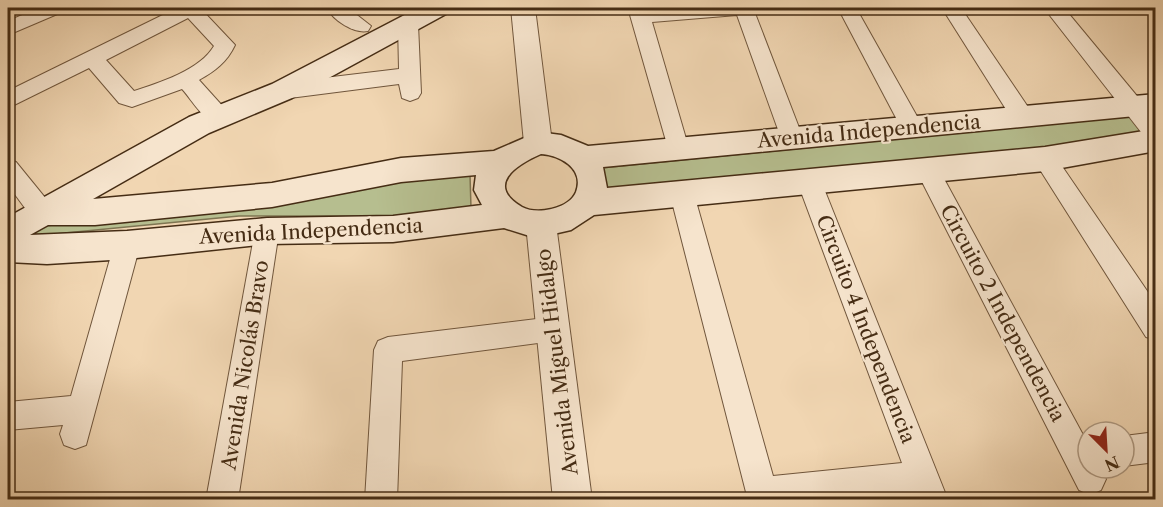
<svg xmlns="http://www.w3.org/2000/svg" width="1163" height="507" viewBox="0 0 1163 507" font-family="'Libre Caslon Text',serif">
	<style>
		.green { fill: #b6be8f; stroke: #7e7552; stroke-width: 1.5 }
		.lines { fill: none; stroke-linecap: round; stroke-linejoin: round }
		.minor-casing { stroke: #70563c; stroke-width: 2 }
		.tertiary-casing { stroke: #70563c; stroke-width: 2 }
		.secondary-casing { stroke: #452c14; stroke-width: 3 }
		.minor { fill: #f6e4cd; fill-rule: evenodd }
		.tertiary { fill: #f6e4cd; fill-rule: evenodd }
		.secondary { fill: #f6e4cd; fill-rule: evenodd }
		.labels { text-anchor: middle; stroke-width: 4.5; stroke-linejoin: round; paint-order: stroke }
		.street-label { font-size: 20px; fill: #452c14; stroke: #f6e4cd }
	</style>
	<rect width="100%" height="100%" fill="#f1d6b2"/>
	<filter id="stains"><feTurbulence type="fractalNoise" baseFrequency=".00333" numOctaves="4"/><feColorMatrix values="0 0 0 0 .2 0 0 0 0 .09 0 0 0 0 .02 0 0 0 .5 -.17"/></filter>
	<radialGradient id="worn" r=".72"><stop offset=".6" stop-color="#630" stop-opacity="0"/><stop offset="1" stop-color="#630" stop-opacity=".3"/></radialGradient>
	<g class="green">
		<path d="M1131,116L1144,133L1041,150L605,193L601,168Z"/>
		<path d="M470,175L471,208L394,216H239L24,237L44,226L241,207L394,180Z"/>
	</g>
	<g class="lines">
		<g class="minor-casing">
			<g id="minor">
				<path d="M39,8H65L62,12L8,35V21Z"/>
				<path d="M177,8H200L235,45C227,62 215,71 199,80L227,111L230,117L227,123C207,129 194,102 182,89L132,107L119,103L89,68L8,108V91ZM188,18L214,46C200,70 159,83 134,91L106,60Z"/>
				<path d="M327,8H348L371,26L368,31C354,34 333,20 327,8Z"/>
				<path d="M628,8H753L803,138L800,144L792,147L784,144L781,138L737,15L652,22L689,149L686,155L678,158L670,155Z"/>
				<path d="M838,8H856L923,127L920,133L912,135L904,133Z"/>
				<path d="M942,8H961L1030,110L1033,116L1030,122L1022,124L1014,122Z"/>
				<path d="M1044,8H1064L1156,119V143L1148,141Z"/>
				<path d="M1144,8H1156V15L1147,12Z"/>
				<path d="M408,17L415,19L418,24L421,93L418,98L410,101L402,98L399,84L282,99L274,96L271,91L274,86L282,83L399,69L398,24L401,19Z"/>
				<path d="M1045,150L1053,153L1156,304V340L1146,337L1037,165L1033,159L1037,153Z"/>
				<path d="M8,159L16,162L51,205L54,212L51,219L42,222L33,219L8,185Z"/>
				<path d="M928,161L936,164L1088,444V468H1101L1106,479L1101,490L1090,495L1079,490L916,170L920,164Z"/>
				<path d="M809,172L817,174L821,181L948,500H916L913,492L848,500H748L670,194L674,187L682,184L690,187L694,194L773,476L902,463L797,181L801,174Z"/>
				<path d="M267,221L276,224L279,231L238,500H206L255,231L258,224Z"/>
				<path d="M127,234L136,237L140,245L86,445L75,449L64,445L60,434L63,425L8,430V402L71,396L114,245L118,237Z"/>
				<path d="M553,317L563,320L567,329L563,338L553,341L402,361L397,500H365L374,350L378,341L388,337Z"/>
				<path d="M1156,432V462L1124,466V436Z"/>
			</g>
		</g>
		<g class="tertiary-casing">
			<g id="tertiary">
				<path d="M511,8H535L552,143L548,151L538,154L528,151L524,143Z"/>
				<path d="M541,211L552,215L556,224L592,500H553L526,224L530,215Z"/>
			</g>
		</g>
		<g class="secondary-casing">
			<path id="secondary" d="M418,8H450L446,14L292,98L209,133L93,199L272,183L401,158L494,151L538,132L561,135L588,146L1156,94V114L603,167L607,188L1045,147L1156,129V151L1045,171L594,215L571,230L536,238L504,228L393,242L267,244L127,259L47,264L8,262V217L189,117L272,84ZM541,154C559,155 585,168 576,192C569,209 537,215 522,207C485,185 516,165 541,154ZM476,175L474,190L482,205L393,216L267,218L127,231L30,235L48,225H95L272,207L401,182Z"/>
		</g>
		<use href="#minor" class="minor"/>
		<use href="#tertiary" class="tertiary"/>
		<use href="#secondary" class="secondary"/>
	</g>
	<g class="labels">
		<g class="street-label">
			<text transform="translate(869 131) rotate(-5)" y="7">Avenida Independencia</text>
			<text transform="translate(311 231) rotate(-3)" y="7">Avenida Independencia</text>
			<text transform="translate(1003 313) rotate(62)" y="7">Circuito 2 Independencia</text>
			<text transform="translate(866 329) rotate(69)" y="7">Circuito 4 Independencia</text>
			<text transform="translate(557 362) rotate(-97)" y="7">Avenida Miguel Hidalgo</text>
			<text transform="translate(245 365) rotate(-81)" y="7">Avenida Nicolás Bravo</text>
		</g>
	</g>
	<rect width="1163" height="507" fill="none" stroke="#f1d6b2" stroke-width="30"/>
	<rect x="9" y="9" width="1145" height="489" fill="none" stroke="#452c14" stroke-width="3"/>
	<rect x="15" y="15" width="1133" height="477" fill="none" stroke="#452c14" stroke-width="1.5"/>
	<g transform="translate(1106 450) rotate(156)"><circle r="28" fill="#f6e4cd" stroke="#af9a83" stroke-width="1.5"/>
	<path d="M0-4.5L10 22L0 15L-10 22Z" fill="#8f2418"/>
	<text y="-9" font-size="16" font-weight="bold" text-anchor="middle" fill="#452c14">N</text>
	</g>
	<rect width="100%" height="100%" filter="url(#stains)"/>
	<rect width="100%" height="100%" fill="url(#worn)"/>
</svg>
